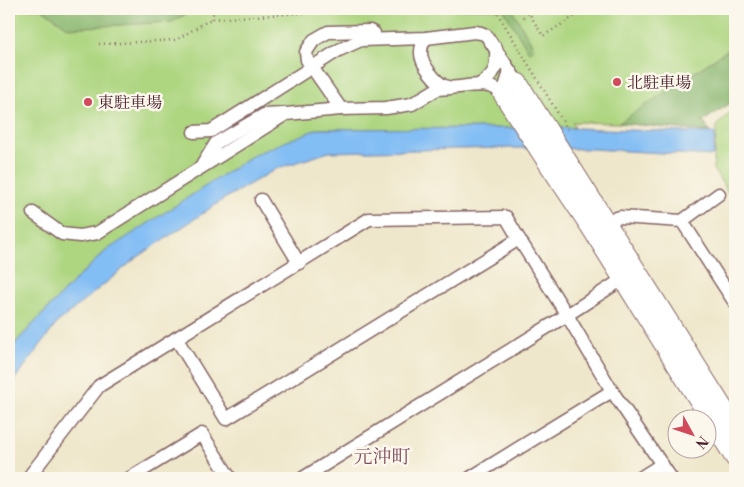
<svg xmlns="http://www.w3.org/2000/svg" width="744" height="487" viewBox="0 0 744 487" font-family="'Libre Bodoni','Noto Serif JP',serif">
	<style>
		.green { fill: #aed681; stroke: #7c7a56 }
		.forest { fill: #8ab76f; stroke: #6a6b4d }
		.water { fill: #82bdf4; stroke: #666e90 }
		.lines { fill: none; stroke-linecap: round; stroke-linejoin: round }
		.street-casing { stroke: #846563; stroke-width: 15 }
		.secondary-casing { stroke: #846563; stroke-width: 21 }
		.path { stroke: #846563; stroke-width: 2.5; stroke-dasharray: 1 4; stroke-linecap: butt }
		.street { stroke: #fff; stroke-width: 12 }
		.secondary { stroke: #fff; stroke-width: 19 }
		.poi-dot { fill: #d1495b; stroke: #fbf7ec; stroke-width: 2 }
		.labels { text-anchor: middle; stroke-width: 5; stroke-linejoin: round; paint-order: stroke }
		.poi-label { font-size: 16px; fill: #4a1f2b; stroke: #fbf7ec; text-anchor: start }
		.quarter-label { font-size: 19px; fill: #7e4b5c; stroke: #fbf7ec }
	</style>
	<rect width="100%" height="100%" fill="#fbf7ec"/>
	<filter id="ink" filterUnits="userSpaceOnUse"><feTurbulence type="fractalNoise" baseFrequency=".02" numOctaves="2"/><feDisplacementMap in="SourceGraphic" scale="10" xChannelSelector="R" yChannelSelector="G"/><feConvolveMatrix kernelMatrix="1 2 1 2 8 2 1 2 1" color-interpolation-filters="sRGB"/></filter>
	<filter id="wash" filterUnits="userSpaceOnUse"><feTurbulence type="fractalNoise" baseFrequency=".0096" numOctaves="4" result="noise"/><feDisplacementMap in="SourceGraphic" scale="20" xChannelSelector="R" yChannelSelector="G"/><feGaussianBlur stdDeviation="1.12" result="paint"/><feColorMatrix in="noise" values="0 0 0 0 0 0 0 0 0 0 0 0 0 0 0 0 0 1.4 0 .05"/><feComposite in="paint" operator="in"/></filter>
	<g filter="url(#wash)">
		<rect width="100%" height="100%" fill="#efe7cb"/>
		<g class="green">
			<path d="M9,9H735V100L703,121L622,123L572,122L575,128L317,129L107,250L79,276L19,339L9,352Z"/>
			<path d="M735,110V203L713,169L717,126L726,116Z"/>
		</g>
		<g class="forest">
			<path d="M42,9H195L172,22L69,28Z"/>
			<path d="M503,9H512L533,46L532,50L529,52Z"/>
			<path d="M735,45V100L703,121L710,132L619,123Z"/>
		</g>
		<path class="water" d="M495,128H575L715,133L713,156L592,149L506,148L329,152L276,169L224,199L135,259L58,322L9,387V352L19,339L79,276L107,250L255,154L317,129Z"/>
	</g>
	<g filter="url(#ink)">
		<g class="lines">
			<g class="street-casing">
				<g id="street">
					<path d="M426,38C423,42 421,46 421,52C420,63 437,85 448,87C452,88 456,87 459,87C475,85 491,82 503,94L510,71"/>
					<path d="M479,85C496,74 497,68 496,48"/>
					<path d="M341,109L307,60L306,52L314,40L328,32L370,31L374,33"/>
					<path d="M194,132L211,131L339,50L361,40L426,38L475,32L481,33L486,35L518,83"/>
					<path d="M203,164L216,143L264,115L284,114"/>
					<path d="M261,200L299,263"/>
					<path d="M33,213L62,234L80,236L97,233L286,114L341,109L386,108L412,104L437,89L450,88"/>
					<path d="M682,221L719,194"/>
					<path d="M599,223L620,217L682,221L735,303"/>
					<path d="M176,338L226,419L519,239"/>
					<path d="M28,478L99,386L369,219L506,217L519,239L567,315L612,391L671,478"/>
					<path d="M130,478L202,434L230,478"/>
					<path d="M303,478L567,315L629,275"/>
					<path d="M470,478L612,391"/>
					<path d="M640,478L662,464"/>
				</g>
			</g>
			<g class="secondary-casing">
				<g id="secondary">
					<path d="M518,83L735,427"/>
					<path d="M503,94L544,157L590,226L735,458"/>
				</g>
			</g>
			<g class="path">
				<path d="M495,9L568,130"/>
				<path d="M523,17L529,13L543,36L586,9"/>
				<path d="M211,19L215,9"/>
				<path d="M99,44L176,40L211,19L361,9"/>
			</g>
			<use href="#street" class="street"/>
			<use href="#secondary" class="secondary"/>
		</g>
	</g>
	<g class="poi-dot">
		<circle cx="617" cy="82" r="5"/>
		<circle cx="88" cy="102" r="5"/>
	</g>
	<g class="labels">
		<g class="poi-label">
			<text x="627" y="88">北駐車場</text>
			<text x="98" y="108">東駐車場</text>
		</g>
		<g class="quarter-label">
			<text x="382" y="463">元沖町</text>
		</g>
	</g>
	<rect width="744" height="487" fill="none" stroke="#fbf7ec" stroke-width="30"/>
	<g transform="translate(692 434) rotate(130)"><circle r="24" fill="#fbf7ec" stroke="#b4a19f"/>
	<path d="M0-4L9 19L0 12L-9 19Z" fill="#d1495b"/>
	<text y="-8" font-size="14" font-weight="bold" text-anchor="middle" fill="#4a1f2b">N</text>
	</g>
</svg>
